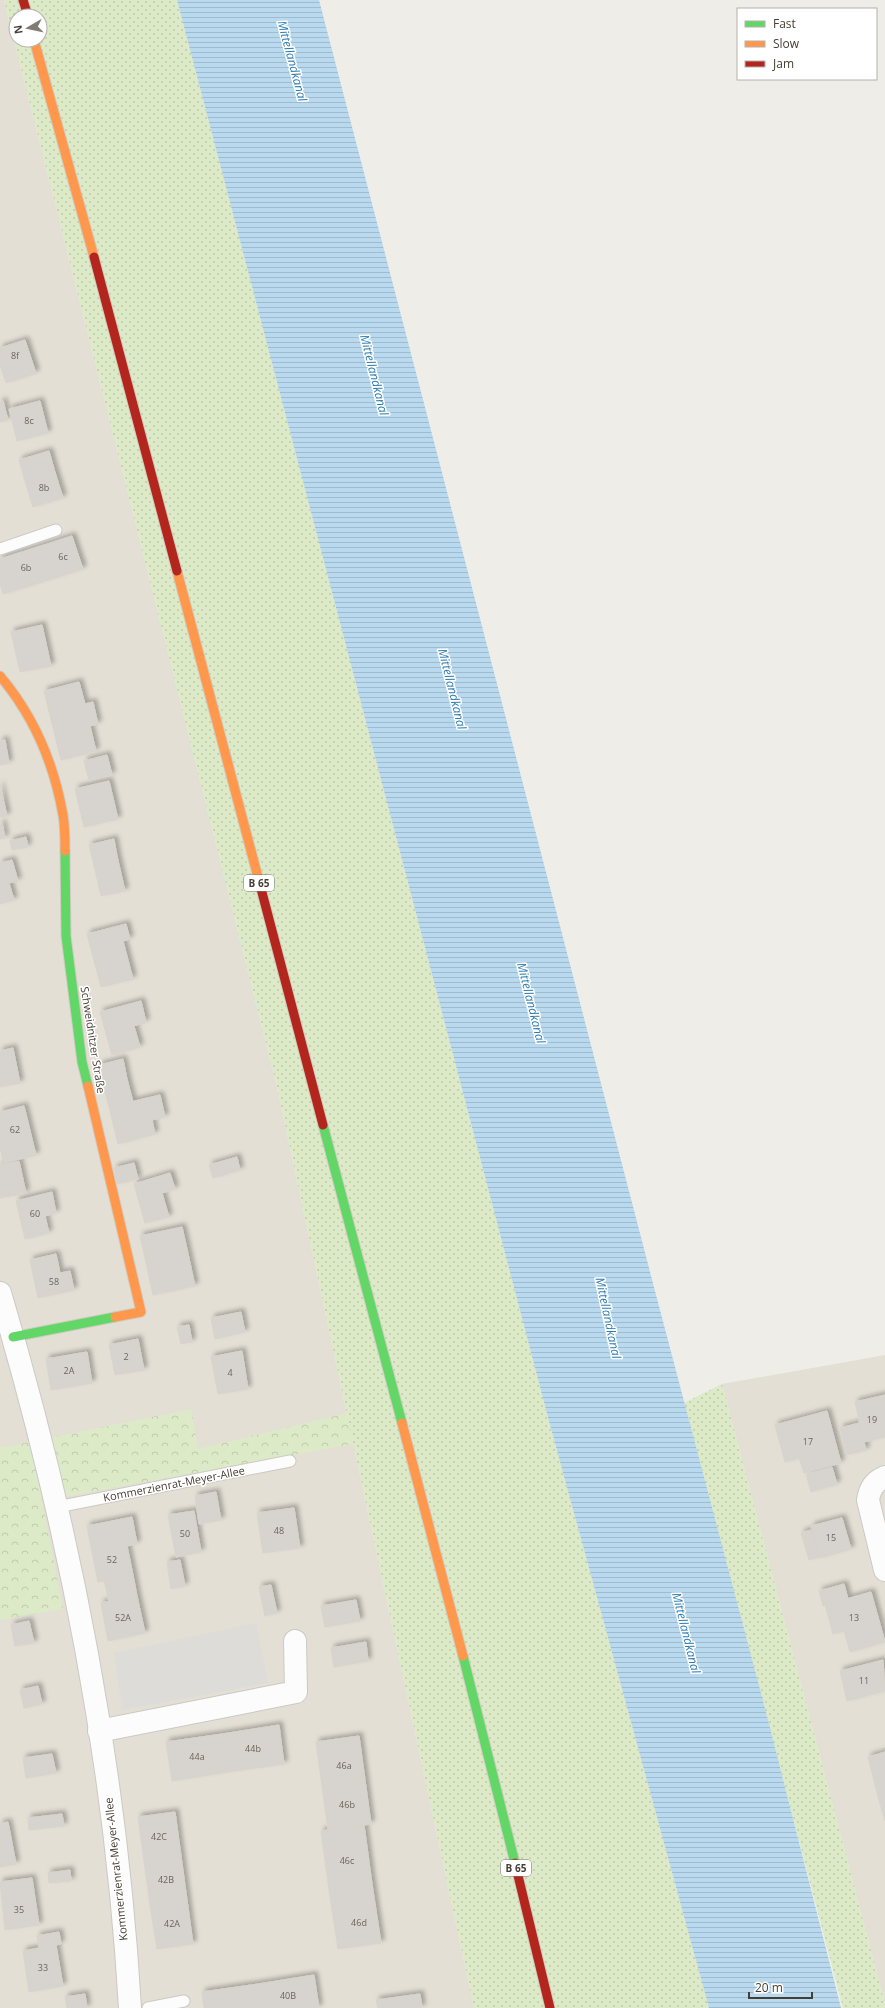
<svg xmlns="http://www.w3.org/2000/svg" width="885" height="2008" viewBox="0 0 885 2008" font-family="'Open Sans',sans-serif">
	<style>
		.residential { fill: #e3dfd5 }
		.grass { fill: url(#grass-dots); fill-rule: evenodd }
		.park { fill: url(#park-crowns) }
		.parking { fill: #dedcd8 }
		.water { fill: url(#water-rules) }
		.building { fill: #d7d4cf; stroke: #d7d4ce; filter: url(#shadow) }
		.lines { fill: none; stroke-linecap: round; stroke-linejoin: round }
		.lane-casing { stroke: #ccc9c4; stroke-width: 13 }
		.street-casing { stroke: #ccc9c4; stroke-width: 24 }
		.fast-casing { stroke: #d0ccc0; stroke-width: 11 }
		.slow-casing { stroke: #d0ccc0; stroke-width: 11 }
		.jam-casing { stroke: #d0ccc0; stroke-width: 11 }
		.lane { stroke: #fdfcfc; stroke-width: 11 }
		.street { stroke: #fdfcfc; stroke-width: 22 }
		.fast { stroke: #63d668; stroke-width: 9 }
		.slow { stroke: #ff974d; stroke-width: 9 }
		.jam { stroke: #b3261e; stroke-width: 9 }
		.labels { text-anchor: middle; stroke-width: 3; stroke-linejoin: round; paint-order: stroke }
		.number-label { font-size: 9px; fill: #6b655c }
		.shield { fill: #fff; stroke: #7d7871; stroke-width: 1 }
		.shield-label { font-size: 10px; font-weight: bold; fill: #453e34 }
		.street-label { font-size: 11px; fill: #453e34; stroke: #fff }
		.water-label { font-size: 12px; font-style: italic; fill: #2d7cb1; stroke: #fff }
	</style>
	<defs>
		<pattern id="grass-dots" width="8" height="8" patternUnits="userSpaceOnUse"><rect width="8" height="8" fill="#ddeac8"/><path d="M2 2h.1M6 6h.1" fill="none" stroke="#bfcaac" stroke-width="1.8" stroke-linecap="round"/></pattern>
		<pattern id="park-crowns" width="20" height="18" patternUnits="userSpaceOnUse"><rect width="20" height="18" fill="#ddeac8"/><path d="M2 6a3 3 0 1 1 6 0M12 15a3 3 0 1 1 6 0" fill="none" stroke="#bfcaac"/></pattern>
		<pattern id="water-rules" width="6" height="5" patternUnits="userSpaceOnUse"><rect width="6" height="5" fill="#b8d9ee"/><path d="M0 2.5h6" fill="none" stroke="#a0bbcd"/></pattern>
		<filter id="shadow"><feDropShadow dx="3.5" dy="-3.5" stdDeviation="2" flood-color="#0004"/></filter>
	</defs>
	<rect width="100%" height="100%" fill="#efede8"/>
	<g class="residential">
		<path d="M0,0H4L277,1087L474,2008H0Z"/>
		<path d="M885,1355V2004L722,1384Z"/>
	</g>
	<g class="grass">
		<path d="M4,0H177L550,1425L709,2008H474L277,1087ZM16,16H40V40H16Z"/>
		<path d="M722,1384L885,2004V2008H843L684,1403Z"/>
	</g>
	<path class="park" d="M191,1409L198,1449L347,1413L353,1444L42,1501L63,1609L0,1620V1448Z"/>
	<path class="parking" d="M256,1623L268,1683L122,1710L114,1653Z"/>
	<path class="water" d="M177,0H319L655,1291L768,1720L841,2008H709L550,1425Z"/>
	<g class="building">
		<path d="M25,340L36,373L6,383L0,365V348Z"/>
		<path d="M3,401L8,420L0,422V402Z"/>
		<path d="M40,401L48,433L17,441L9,409Z"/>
		<path d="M49,451L54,469L24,478L19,460Z"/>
		<path d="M54,469L63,498L33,507L24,478Z"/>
		<path d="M72,536L83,569L55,578L44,545Z"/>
		<path d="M44,545L55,578L3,594L0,584V559Z"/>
		<path d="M42,625L51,666L20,672L11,632Z"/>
		<path d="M79,682L85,704L93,702L98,724L90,726L96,751L61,760L44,691Z"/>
		<path d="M5,740L9,763L0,765V741Z"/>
		<path d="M107,755L112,775L89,780L84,761Z"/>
		<path d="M109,781L118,819L84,827L75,789Z"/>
		<path d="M0,785L7,816L0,817Z"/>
		<path d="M2,823L5,838L0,839V824Z"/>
		<path d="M26,837L28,847L12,850L10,841Z"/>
		<path d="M114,839L117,856L93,861L89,845Z"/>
		<path d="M117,856L125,891L101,896L93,861Z"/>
		<path d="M12,860L18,881L9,883L14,900L0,904V863Z"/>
		<path d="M126,924L130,939L123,941L133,979L101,987L87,934Z"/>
		<path d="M141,1001L146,1022L134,1026L140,1047L112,1055L100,1012Z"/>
		<path d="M13,1048L20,1083L0,1087V1051Z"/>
		<path d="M123,1059L127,1079L103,1085L99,1065Z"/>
		<path d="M127,1079L133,1102L109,1107L103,1085Z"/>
		<path d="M160,1095L165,1117L152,1120L155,1134L118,1144L109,1107Z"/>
		<path d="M24,1106L36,1155L4,1163L0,1148V1112Z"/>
		<path d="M237,1157L240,1170L213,1178L209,1165Z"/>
		<path d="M19,1161L26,1193L0,1198V1165Z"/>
		<path d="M134,1163L138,1179L117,1184L114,1168Z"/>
		<path d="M170,1173L175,1189L162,1193L169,1217L145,1223L134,1184Z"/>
		<path d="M52,1192L56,1213L45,1216L49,1233L25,1239L16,1201Z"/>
		<path d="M182,1227L187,1249L145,1258L140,1236Z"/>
		<path d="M187,1249L195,1286L153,1295L145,1258Z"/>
		<path d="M56,1254L60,1273L70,1271L74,1290L38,1298L30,1260Z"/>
		<path d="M241,1312L245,1332L215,1339L211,1318Z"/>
		<path d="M189,1325L192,1342L181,1344L177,1327Z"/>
		<path d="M138,1339L144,1370L115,1375L109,1345Z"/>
		<path d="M242,1351L248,1389L218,1394L211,1357Z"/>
		<path d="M87,1352L92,1383L51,1390L46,1359Z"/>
		<path d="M885,1395V1437L864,1442L855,1402Z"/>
		<path d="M827,1411L841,1463L804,1473L799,1458L785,1462L775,1425Z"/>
		<path d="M859,1423L866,1450L847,1455L840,1428Z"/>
		<path d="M832,1467L837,1484L811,1492L806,1474Z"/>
		<path d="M216,1492L221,1520L199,1524L195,1496Z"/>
		<path d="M294,1508L300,1548L263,1553L257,1513Z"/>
		<path d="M194,1511L201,1552L176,1557L168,1515Z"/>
		<path d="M132,1517L137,1544L127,1546L133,1575L98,1582L87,1526Z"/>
		<path d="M842,1518L851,1549L820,1558L811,1526Z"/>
		<path d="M811,1530L819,1557L809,1560L801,1533Z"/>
		<path d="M180,1560L185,1586L171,1589L167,1562Z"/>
		<path d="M133,1575L137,1596L109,1602L104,1580Z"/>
		<path d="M844,1584L848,1599L823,1606L819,1591Z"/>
		<path d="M271,1585L277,1613L265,1616L259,1587Z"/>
		<path d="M871,1592L885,1642L850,1652L844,1631L833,1634L825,1605Z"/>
		<path d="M137,1596L145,1633L108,1641L101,1603Z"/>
		<path d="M356,1600L360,1621L325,1627L321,1606Z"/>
		<path d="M29,1621L34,1643L15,1646L11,1625Z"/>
		<path d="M366,1642L368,1661L334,1667L331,1648Z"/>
		<path d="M883,1660L885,1691L847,1701L840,1671Z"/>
		<path d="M38,1686L42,1704L24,1708L20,1690Z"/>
		<path d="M279,1725L284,1764L228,1772L222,1734Z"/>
		<path d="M222,1734L228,1772L172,1781L166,1742Z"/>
		<path d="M359,1736L365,1780L322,1786L316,1742Z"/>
		<path d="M885,1752V1799L879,1800L868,1757Z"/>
		<path d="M52,1754L56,1773L26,1778L23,1758Z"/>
		<path d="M365,1780L371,1824L328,1830L322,1786Z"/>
		<path d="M885,1799V1821L879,1800Z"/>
		<path d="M175,1812L181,1856L144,1861L138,1817Z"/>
		<path d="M62,1814L64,1826L29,1830L28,1818Z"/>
		<path d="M8,1822L16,1864L0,1867V1824Z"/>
		<path d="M364,1825L372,1884L329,1890L321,1831Z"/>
		<path d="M181,1856L187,1900L150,1905L144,1861Z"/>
		<path d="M70,1870L71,1881L49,1883L48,1873Z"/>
		<path d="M32,1878L39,1925L5,1930L0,1882Z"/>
		<path d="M372,1884L381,1943L338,1949L329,1890Z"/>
		<path d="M187,1900L193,1944L157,1949L150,1905Z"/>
		<path d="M59,1932L61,1944L56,1945L63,1986L29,1992L23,1951L39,1948L37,1936Z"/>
		<path d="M314,1975L319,2008H262L258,1984Z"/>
		<path d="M258,1984L262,2008H204L202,1992Z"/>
		<path d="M85,1994L87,2008H67L65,1997Z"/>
		<path d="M420,1994L422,2008H378L376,2000Z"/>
	</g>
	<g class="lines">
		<g class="lane-casing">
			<g id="lane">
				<path d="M0,549L56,530"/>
				<path d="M57,1507L290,1461"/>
				<path d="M148,2008L184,2001"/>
			</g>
		</g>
		<g class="street-casing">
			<g id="street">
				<path d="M0,1293C69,1525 116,1766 130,2008"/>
				<path d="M885,1477C874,1482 870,1488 868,1500L885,1570"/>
				<path d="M99,1731L296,1692L295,1641"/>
			</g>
		</g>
		<g class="fast-casing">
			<g id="fast">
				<path d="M65,851L66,936L82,1062L88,1086"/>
				<path d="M323,1125L402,1423"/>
				<path d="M13,1337L115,1317"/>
				<path d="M463,1656L515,1863"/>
			</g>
		</g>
		<g class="slow-casing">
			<g id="slow">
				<path d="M34,40L94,257"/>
				<path d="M177,571L259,881"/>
				<path d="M0,676C33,715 54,764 63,815C65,826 65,839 65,851"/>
				<path d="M88,1086L141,1312L115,1317"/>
				<path d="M402,1423L463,1656"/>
			</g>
		</g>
		<g class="jam-casing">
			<g id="jam">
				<path d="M23,0L28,16"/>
				<path d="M94,257L177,571"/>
				<path d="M259,881L323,1125"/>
				<path d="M515,1863L550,2008"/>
			</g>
		</g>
		<use href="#lane" class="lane"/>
		<use href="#street" class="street"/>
		<use href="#fast" class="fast"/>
		<use href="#slow" class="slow"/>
		<use href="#jam" class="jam"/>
	</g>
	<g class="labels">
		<g class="number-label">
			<text x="15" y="359">8f</text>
			<text x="29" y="424">8c</text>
			<text x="44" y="491">8b</text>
			<text x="63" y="560">6c</text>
			<text x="26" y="571">6b</text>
			<text x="15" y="1133">62</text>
			<text x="35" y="1217">60</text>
			<text x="54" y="1285">58</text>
			<text x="126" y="1360">2</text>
			<text x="69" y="1374">2A</text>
			<text x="230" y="1376">4</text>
			<text x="872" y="1423">19</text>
			<text x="808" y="1445">17</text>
			<text x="279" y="1534">48</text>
			<text x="185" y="1537">50</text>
			<text x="831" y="1541">15</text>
			<text x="112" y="1563">52</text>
			<text x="123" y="1621">52A</text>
			<text x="854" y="1621">13</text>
			<text x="864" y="1684">11</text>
			<text x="253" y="1752">44b</text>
			<text x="197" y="1760">44a</text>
			<text x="344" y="1769">46a</text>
			<text x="347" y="1808">46b</text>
			<text x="159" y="1840">42C</text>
			<text x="347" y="1864">46c</text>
			<text x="166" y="1883">42B</text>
			<text x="19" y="1913">35</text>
			<text x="359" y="1926">46d</text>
			<text x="172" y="1927">42A</text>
			<text x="43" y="1971">33</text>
			<text x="288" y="1999">40B</text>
		</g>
		<g class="shield">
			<rect x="244" y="875" width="30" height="16" rx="3"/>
			<rect x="501" y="1860" width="30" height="16" rx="3"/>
		</g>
		<g class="shield-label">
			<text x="259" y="887">B 65</text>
			<text x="516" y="1872">B 65</text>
		</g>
		<g class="street-label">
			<text transform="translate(93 1040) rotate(81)" y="4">Schweidnitzer Straße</text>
			<text transform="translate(174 1484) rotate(-11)" y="4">Kommerzienrat-Meyer-Allee</text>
			<text transform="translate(116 1869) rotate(-96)" y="4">Kommerzienrat-Meyer-Allee</text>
		</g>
		<g class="water-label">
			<text transform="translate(292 61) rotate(75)" y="4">Mittellandkanal</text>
			<text transform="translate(374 375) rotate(76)" y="4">Mittellandkanal</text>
			<text transform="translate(452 689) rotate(76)" y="4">Mittellandkanal</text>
			<text transform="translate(531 1003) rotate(76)" y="4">Mittellandkanal</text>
			<text transform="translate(608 1318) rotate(78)" y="4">Mittellandkanal</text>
			<text transform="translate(686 1633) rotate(76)" y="4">Mittellandkanal</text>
		</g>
	</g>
	<rect x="737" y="8" width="140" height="72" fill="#ffffff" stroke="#b5b2ae"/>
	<rect x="745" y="21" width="20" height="6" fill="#63d668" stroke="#b5b2ae"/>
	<text x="773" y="28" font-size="12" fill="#453e34">Fast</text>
	<rect x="745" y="41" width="20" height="6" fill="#ff974d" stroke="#b5b2ae"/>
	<text x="773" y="48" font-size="12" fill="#453e34">Slow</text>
	<rect x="745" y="61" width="20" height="6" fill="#b3261e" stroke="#b5b2ae"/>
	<text x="773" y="68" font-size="12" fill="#453e34">Jam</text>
	<g transform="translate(28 28) rotate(261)"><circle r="19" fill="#ffffff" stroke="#b5b2ae"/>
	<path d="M0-3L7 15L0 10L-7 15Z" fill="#807b73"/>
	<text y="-6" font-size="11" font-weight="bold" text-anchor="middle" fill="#453e34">N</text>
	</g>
	<path d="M749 1992v6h63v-6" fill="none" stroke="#453e34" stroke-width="2"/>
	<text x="755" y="1992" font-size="12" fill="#453e34" stroke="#ffffff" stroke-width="3" paint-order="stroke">20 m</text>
</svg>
